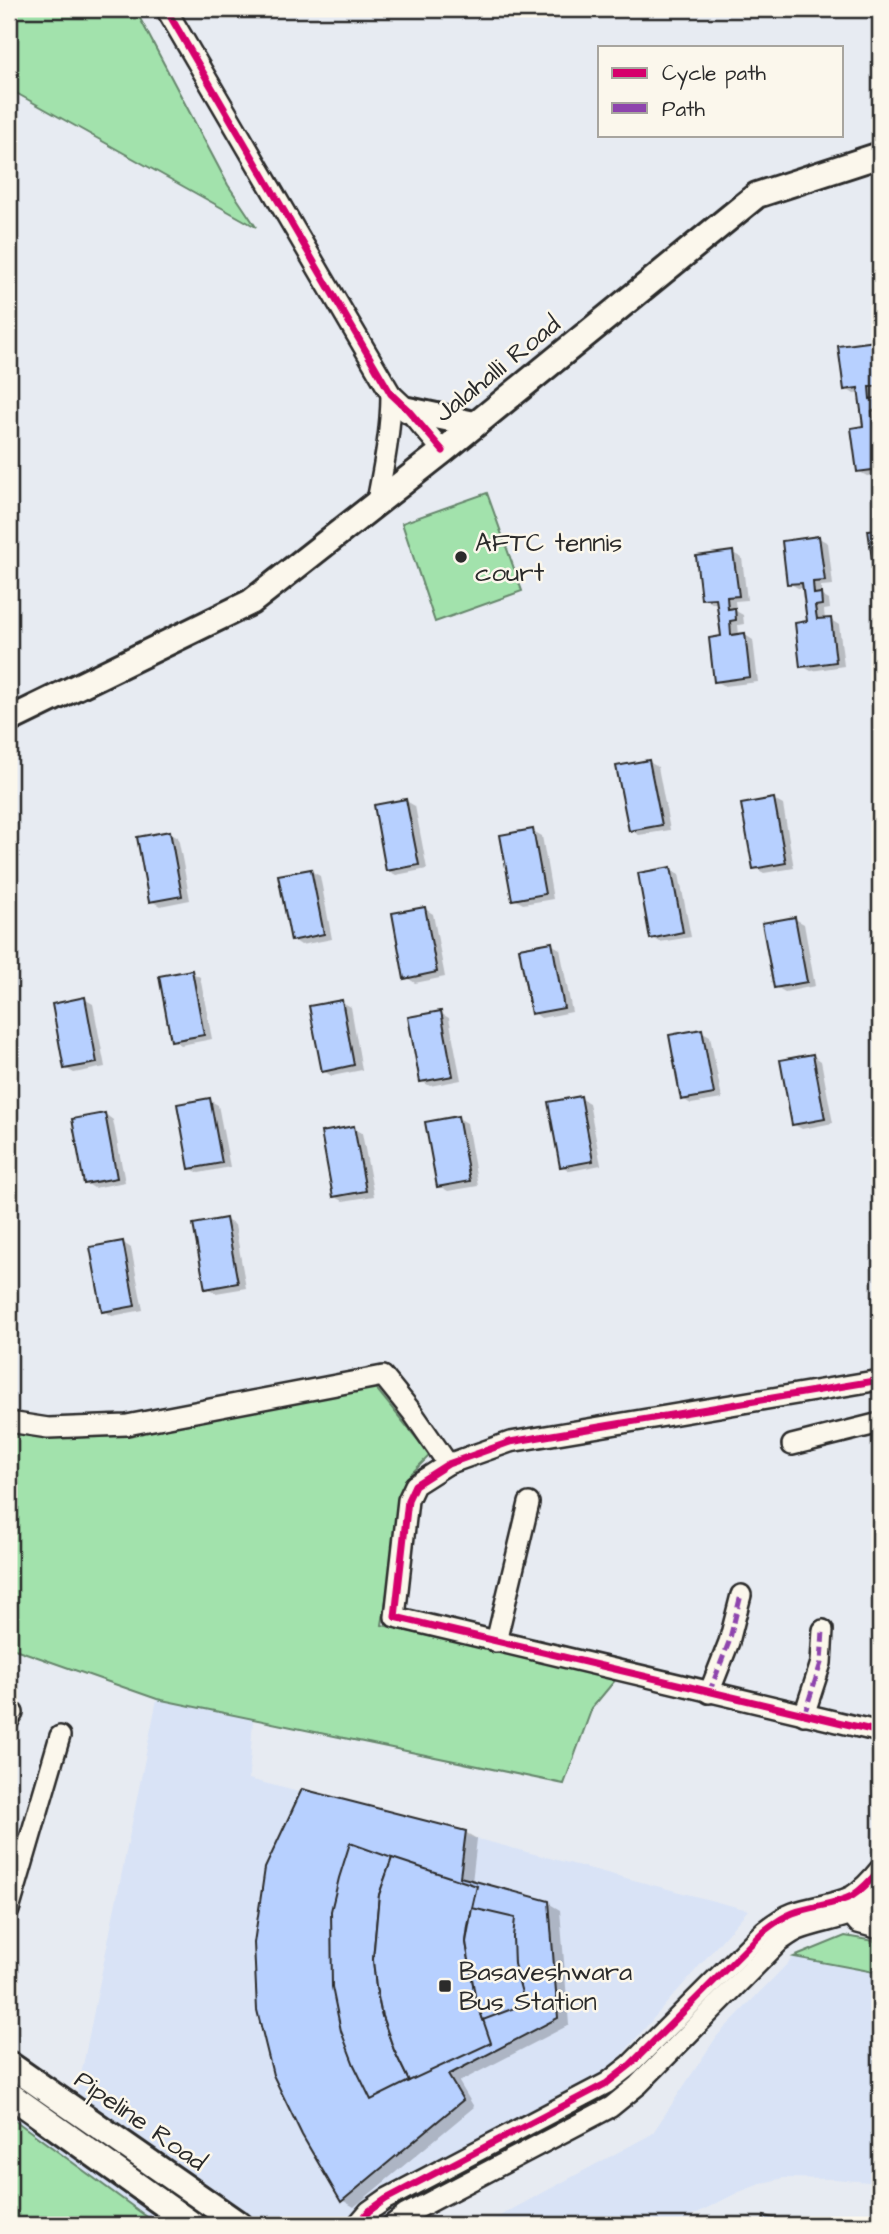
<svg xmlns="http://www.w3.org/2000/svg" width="889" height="2234" viewBox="0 0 889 2234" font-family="'Architects Daughter',sans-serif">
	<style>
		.built { fill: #d9e3f6 }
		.green { fill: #a2e2ac; stroke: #66866c; stroke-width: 2 }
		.shadow { fill: #0003 }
		.building { fill: #b7d0ff; stroke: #2b2b2b; stroke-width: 2 }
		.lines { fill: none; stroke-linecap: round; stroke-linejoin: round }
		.minor-casing { stroke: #2b2b2b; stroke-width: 24 }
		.major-casing { stroke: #2b2b2b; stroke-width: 30 }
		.minor { stroke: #fbf7ec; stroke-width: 19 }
		.major { stroke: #fbf7ec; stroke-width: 24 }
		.quiet { stroke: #8e44ad; stroke-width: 5; stroke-dasharray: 10 5; stroke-linecap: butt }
		.cycleway-casing { stroke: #fbf7ec; stroke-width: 11 }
		.cycleway { stroke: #d6006c; stroke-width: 7 }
		.poi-dot { fill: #2b2b2b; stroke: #fbf7ec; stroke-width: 2.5 }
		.labels { text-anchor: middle; stroke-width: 5; stroke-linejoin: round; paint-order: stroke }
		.street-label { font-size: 26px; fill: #2b2b2b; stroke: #fbf7ec }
		.poi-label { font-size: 26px; fill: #2b2b2b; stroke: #fbf7ec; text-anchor: start }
	</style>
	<rect width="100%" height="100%" fill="#e7ebf2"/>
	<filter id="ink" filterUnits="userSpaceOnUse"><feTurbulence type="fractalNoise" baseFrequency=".0143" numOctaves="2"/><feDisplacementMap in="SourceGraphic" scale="14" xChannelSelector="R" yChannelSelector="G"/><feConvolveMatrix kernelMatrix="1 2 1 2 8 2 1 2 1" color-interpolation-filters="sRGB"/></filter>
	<g filter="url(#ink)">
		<g class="built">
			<path d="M157,1699L253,1719L249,1779L748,1910L592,2089L397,2192L327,2225H9V2049L77,2095Z"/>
			<path d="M845,1936L880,1942V2183L834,2179L783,2178L763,2183L739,2192L673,2225H483L652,2134L717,2036L794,1957Z"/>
		</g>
		<g class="green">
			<path d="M9,9H135L228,185L256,227L9,89Z"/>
			<path d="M487,493L522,591L435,622L402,523Z"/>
			<path d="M375,1387L430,1455L405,1480L382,1625L616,1679L592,1708L564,1784L157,1699L9,1647V1428L50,1434Z"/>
			<path d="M845,1936L880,1942V1973L794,1957Z"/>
			<path d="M9,2116L158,2225H9Z"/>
		</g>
		<g class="shadow">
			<path d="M875,343L880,346V391L877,392L880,402V474L867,476L858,471L865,428L861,393L854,394L845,388Z"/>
			<path d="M819,538L828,543L833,585L821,586L822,596L829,600L830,609L824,610L825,620H831L839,625L844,666L811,671L802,666L809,623L804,588H798L789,583Z"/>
			<path d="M733,553L742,558L747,600L735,601L736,611L743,615L744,624L738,625L739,635H745L753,640L758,682L725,686L716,681L723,638L718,603H712L703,598Z"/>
			<path d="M649,762L658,767L670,830L639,835L630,830Z"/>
			<path d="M774,800L783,805L794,868L764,873L755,868Z"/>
			<path d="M406,801L415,806L427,869L396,875L387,870Z"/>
			<path d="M533,831L542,836L553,899L523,904L514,899Z"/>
			<path d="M170,832L178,837L190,900L160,906L151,901Z"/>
			<path d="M670,869L679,874L691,937L660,942L651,937Z"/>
			<path d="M311,871L320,876L332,939L301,945L292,939Z"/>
			<path d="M425,909L433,914L445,977L415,983L406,977Z"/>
			<path d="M795,919L804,924L815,986L785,992L776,987Z"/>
			<path d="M551,944L560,949L572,1012L541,1018L533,1012Z"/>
			<path d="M191,972L200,977L212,1039L181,1045L173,1040Z"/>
			<path d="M84,999L93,1004L105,1067L74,1073L65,1068Z"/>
			<path d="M342,1002L351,1007L362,1070L332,1076L323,1071Z"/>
			<path d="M440,1013L449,1018L461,1080L430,1086L421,1081Z"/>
			<path d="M701,1031L710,1036L722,1099L691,1104L683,1099Z"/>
			<path d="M812,1055L821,1061L833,1123L802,1129L793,1124Z"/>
			<path d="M580,1098L589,1103L601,1165L570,1171L562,1166Z"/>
			<path d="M209,1100L218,1105L230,1167L199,1173L190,1168Z"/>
			<path d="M105,1114L113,1120L125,1182L94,1188L86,1183Z"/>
			<path d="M458,1118L467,1123L478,1186L448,1191L439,1186Z"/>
			<path d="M353,1128L362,1133L374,1196L343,1201L334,1196Z"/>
			<path d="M226,1220L235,1225L246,1288L216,1293L207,1288Z"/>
			<path d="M122,1242L131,1248L143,1310L112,1316L104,1311Z"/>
			<path d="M465,1832L477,1839L472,1882L548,1903L560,1910L569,2025L459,2082L474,2107L354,2207L342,2200Z"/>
		</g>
		<g class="building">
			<path d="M876,341L880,386L869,387L870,399L877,398L878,410L872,411L874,425L880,424V469L857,472L851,428L863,426L858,388L844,390L838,346Z"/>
			<path d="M880,529V573L874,574L868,530Z"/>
			<path d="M819,536L825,581L813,582L814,594L821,593L822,605L815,606L817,619L831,618L836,662L800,667L795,623L807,621L802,583L787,584L782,541Z"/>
			<path d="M733,551L739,596L727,597L728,609L735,608L736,620L730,621L731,635L745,633L750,677L714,682L709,638L721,636L716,598L701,599L696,556Z"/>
			<path d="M649,760L662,825L629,831L616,766Z"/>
			<path d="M774,798L786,863L753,869L741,804Z"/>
			<path d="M406,799L419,865L386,871L374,805Z"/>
			<path d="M533,829L545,894L512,900L500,835Z"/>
			<path d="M170,831L182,896L149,902L137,837Z"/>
			<path d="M671,867L683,932L650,939L638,873Z"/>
			<path d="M311,869L324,934L291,941L278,875Z"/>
			<path d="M425,907L437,972L404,979L392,913Z"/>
			<path d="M795,917L807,982L774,988L762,923Z"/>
			<path d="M552,942L564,1008L531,1014L519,948Z"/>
			<path d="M192,970L204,1035L171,1041L159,976Z"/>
			<path d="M85,997L97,1063L64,1069L52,1004Z"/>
			<path d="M342,1000L354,1065L322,1072L309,1006Z"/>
			<path d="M441,1011L453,1076L420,1082L408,1017Z"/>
			<path d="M702,1029L714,1094L681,1100L669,1035Z"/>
			<path d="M813,1054L825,1119L792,1125L780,1060Z"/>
			<path d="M581,1096L593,1161L560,1167L548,1102Z"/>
			<path d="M210,1098L222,1163L189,1169L177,1104Z"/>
			<path d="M105,1113L117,1178L84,1184L72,1119Z"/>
			<path d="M458,1116L470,1181L437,1187L425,1122Z"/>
			<path d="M354,1126L366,1191L333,1197L321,1132Z"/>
			<path d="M226,1218L238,1283L205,1289L193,1224Z"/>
			<path d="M123,1241L135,1306L102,1312L90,1247Z"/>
			<path d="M302,1789L466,1831L460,1877L549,1901L558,2018L448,2075L463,2100L341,2202L302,2135L273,2075L257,2010L254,1943L265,1868Z"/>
			<path d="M350,1843L392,1858L379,1895L373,1960L376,1987L382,2016L394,2050L409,2081L371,2100L354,2065L341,2031L332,1987L331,1911L339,1878Z"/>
			<path d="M392,1858L477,1886L468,1926L466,1942L475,1996L491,2043L409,2081L394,2050L382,2016L376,1987L373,1960L379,1895Z"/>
			<path d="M472,1908L515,1918L513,1937L514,1964L525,2004L483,2020L475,1996L466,1942Z"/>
			<path d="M764,2216L805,2225H762Z"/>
		</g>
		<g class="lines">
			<g class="minor-casing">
				<g id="minor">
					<path d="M166,9L391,394L408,410L443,451"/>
					<path d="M377,501C384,465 391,430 391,394"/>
					<path d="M880,1380L510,1442L448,1464L415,1485L408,1500L395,1617L880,1732"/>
					<path d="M9,1422L48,1428L127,1425L383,1376L412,1412L448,1464"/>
					<path d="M792,1445L880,1423"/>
					<path d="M496,1642L529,1503"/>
					<path d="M709,1693L729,1642L741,1595"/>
					<path d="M804,1715L821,1663L823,1630"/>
					<path d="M9,1720L13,1713"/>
					<path d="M845,1907L858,1923L880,1929"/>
					<path d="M9,1910L60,1736"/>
					<path d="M357,2225L369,2211L386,2199L607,2083L630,2065L764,1931C773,1924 782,1917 793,1913C812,1906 834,1905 852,1896C863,1889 872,1879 880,1869"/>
					<path d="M392,2225L405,2215L611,2107L638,2085L779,1942C785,1938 791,1933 798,1930C826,1919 857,1919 880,1897"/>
				</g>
			</g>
			<g class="major-casing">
				<g id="major">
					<path d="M408,410L474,424"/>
					<path d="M9,720L251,602L443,451L757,195L880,155"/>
					<path d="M9,2064L240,2225"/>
					<path d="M9,2094L193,2225"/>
				</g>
			</g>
			<use href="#minor" class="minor"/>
			<use href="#major" class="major"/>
			<g class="quiet">
				<path d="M709,1693L729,1642L741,1595"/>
				<path d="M804,1715L821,1663L823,1630"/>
			</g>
			<g class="cycleway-casing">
				<g id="cycleway">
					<path d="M166,9L391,394L408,410L443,451"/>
					<path d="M880,1380L510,1442L448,1464L415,1485L408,1500L395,1617L880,1732"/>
					<path d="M357,2225L369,2211L386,2199L607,2083L630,2065L764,1931C773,1924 782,1917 793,1913C812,1906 834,1905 852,1896C863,1889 872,1879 880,1869"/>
				</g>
			</g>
			<use href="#cycleway" class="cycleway"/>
		</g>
	</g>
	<g class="poi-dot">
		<circle cx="461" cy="557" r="7"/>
		<rect x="438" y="1979" width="14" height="14" rx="3.5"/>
	</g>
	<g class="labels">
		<g class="street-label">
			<text transform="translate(497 368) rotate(-39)" y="9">Jalahalli Road</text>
			<text transform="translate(141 2120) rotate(35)" y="9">Pipeline Road</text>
		</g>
		<g class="poi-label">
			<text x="475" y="551">AFTC tennis<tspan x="475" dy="30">court</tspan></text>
			<text x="459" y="1980">Basaveshwara<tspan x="459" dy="30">Bus Station</tspan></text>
		</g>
	</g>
	<rect width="889" height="2234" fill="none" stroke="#fbf7ec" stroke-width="35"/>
	<rect x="18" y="18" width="854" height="2199" fill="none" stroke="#2b2b2b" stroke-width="2.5" filter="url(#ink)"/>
	<rect x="598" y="46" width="245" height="91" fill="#fbf7ec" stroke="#a8a59f" stroke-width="2"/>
	<rect x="612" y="68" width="35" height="10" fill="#d6006c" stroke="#a8a59f" stroke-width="2"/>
	<text x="662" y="80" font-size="21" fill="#2b2b2b">Cycle path</text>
	<rect x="612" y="103" width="35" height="10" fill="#8e44ad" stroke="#a8a59f" stroke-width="2"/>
	<text x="662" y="116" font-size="21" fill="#2b2b2b">Path</text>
</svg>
